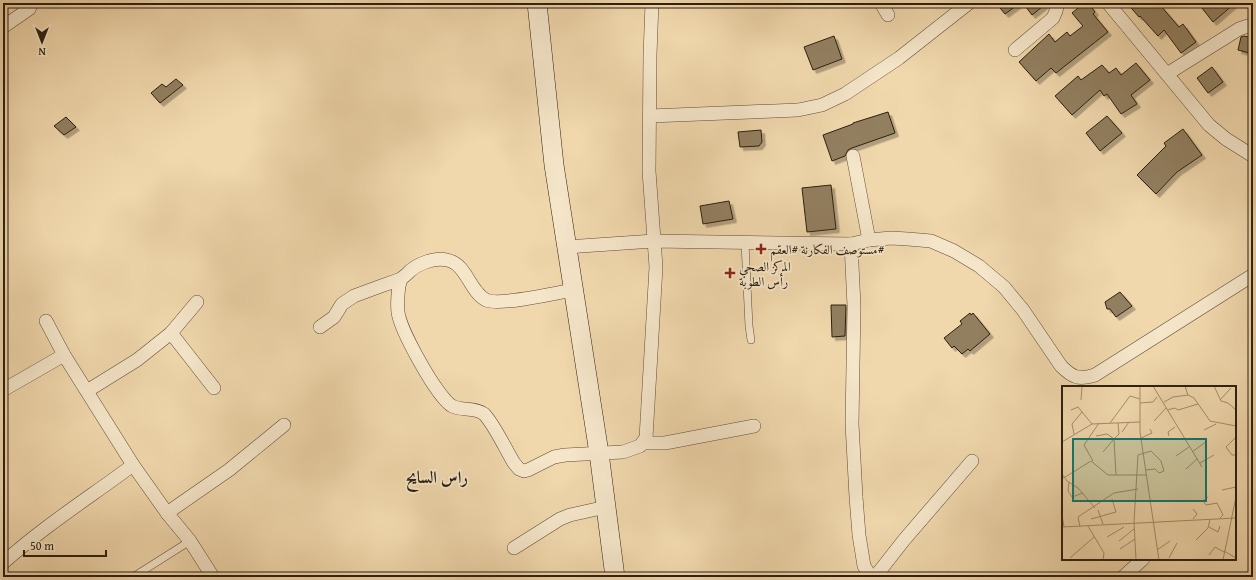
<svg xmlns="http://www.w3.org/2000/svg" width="1256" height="580" viewBox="0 0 1256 580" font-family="'Gentium Book Plus',Amiri,serif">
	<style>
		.building { fill: #927f60; stroke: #2c1f0e; filter: url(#shadow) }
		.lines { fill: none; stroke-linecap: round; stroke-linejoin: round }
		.lane-casing { stroke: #5d4d36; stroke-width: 8 }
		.street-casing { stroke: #5d4d36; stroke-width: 14 }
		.secondary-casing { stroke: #2c1f0e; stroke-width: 20 }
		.lane { stroke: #f5e5c9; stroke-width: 7 }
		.street { stroke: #f5e5c9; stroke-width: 13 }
		.secondary { stroke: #f5e5c9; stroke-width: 19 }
		.poi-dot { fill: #8f2418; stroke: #f5e5c9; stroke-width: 1.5 }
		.labels { text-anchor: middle; stroke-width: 3.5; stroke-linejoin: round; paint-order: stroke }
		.poi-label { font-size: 13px; fill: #2c1f0e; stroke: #f5e5c9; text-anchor: start }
		.district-label { font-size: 17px; font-weight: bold; fill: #2c1f0e; stroke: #f5e5c9 }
		.inset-road { fill: none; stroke: #a28d6d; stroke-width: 1 }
		.view { fill: #0f766e; fill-opacity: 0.15; stroke: #0f766e; stroke-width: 2 }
		.inset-edge { fill: none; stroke: #2c1f0e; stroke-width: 2 }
	</style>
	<defs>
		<filter id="shadow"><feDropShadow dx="3.5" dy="3.5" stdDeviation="0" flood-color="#0004"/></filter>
	</defs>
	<rect width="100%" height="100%" fill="#f0d7ac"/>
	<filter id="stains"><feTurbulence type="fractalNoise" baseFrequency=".005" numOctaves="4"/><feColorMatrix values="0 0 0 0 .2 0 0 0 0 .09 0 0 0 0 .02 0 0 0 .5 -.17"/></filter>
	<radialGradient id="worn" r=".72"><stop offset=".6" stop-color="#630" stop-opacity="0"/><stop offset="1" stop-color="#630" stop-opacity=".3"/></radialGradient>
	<g class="building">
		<path d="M996,3H1020L1005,14Z"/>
		<path d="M1023,3H1047L1032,15Z"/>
		<path d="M1084,3H1088L1095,12L1093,14L1108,32L1056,73L1051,68L1036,81L1019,62L1049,34L1055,42L1067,32L1070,36L1083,26L1072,13Z"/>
		<path d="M1127,3H1152L1156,8L1160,5L1179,27L1183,24L1196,42L1181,53L1164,30L1158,36L1140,16L1139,17Z"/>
		<path d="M1198,3H1235L1213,22Z"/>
		<path d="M834,36L842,59L813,70L804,47Z"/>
		<path d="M1244,36L1253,38V54L1238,50L1241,37Z"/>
		<path d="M1136,63L1150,80L1131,95L1137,104L1121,114L1107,94L1104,96L1100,90L1072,115L1055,96L1078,76L1081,80L1102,65L1109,73L1116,68L1121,75Z"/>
		<path d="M1212,67L1223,82L1208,93L1197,78Z"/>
		<path d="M176,79L183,85L160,103L151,93L162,84L166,87Z"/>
		<path d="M888,112L895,133L852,148L848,150L845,156L832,161L823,135L853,124V123Z"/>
		<path d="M1107,116L1122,133L1100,151L1086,133Z"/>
		<path d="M66,117L76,127L64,135L54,126Z"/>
		<path d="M1183,129L1202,155L1177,172L1156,194L1137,175L1166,146L1164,143Z"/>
		<path d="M761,130L762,142L759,146L740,147L738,132Z"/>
		<path d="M831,185L836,229L807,232L802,188Z"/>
		<path d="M729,201L733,219L703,224L700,206Z"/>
		<path d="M1120,292L1132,306L1116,317L1110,309H1107L1105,302Z"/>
		<path d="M831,305H846L845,336L832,337Z"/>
		<path d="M970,313L971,315L973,313L990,334L970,351L968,349L962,354L954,346L952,348L944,338L962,324L960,321Z"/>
	</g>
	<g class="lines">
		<g class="lane-casing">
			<g id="lane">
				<path d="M745,243L749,326L751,340"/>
				<path d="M133,577L190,541"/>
			</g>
		</g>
		<g class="street-casing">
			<g id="street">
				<path d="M881,3L888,15"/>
				<path d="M1108,3L1209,125L1226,139L1253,156"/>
				<path d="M3,27L29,9L32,3"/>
				<path d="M1015,50L1053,18L1056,11L1058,3"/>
				<path d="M1167,74L1239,29L1248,26L1253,27"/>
				<path d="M650,116L798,110L822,105L845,94L899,58L969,3"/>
				<path d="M853,156L869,240"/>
				<path d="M851,244L854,306L852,424L856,497L859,535L864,566L871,577"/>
				<path d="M566,247L654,241L851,244L869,240L891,238L908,239L931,241L954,251L979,266L1004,287L1023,310L1061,366C1073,378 1079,380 1095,375L1253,275"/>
				<path d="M573,290C557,293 499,306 486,300C469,291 467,264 447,260C435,257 416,264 408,273C406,275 403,277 401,279C398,286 397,304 398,312C400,330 437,397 452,406C461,411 475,407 484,414C494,424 506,450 514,463L519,469L524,471L528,470L554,457L565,455L623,452L640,446L646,438L656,267L649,171L650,55L652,3"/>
				<path d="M46,321L64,355L133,465L167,513L190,541L213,577"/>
				<path d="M320,327L334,317L342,304L354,296L381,286L401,279"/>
				<path d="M171,333L214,388"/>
				<path d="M3,390L64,355"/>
				<path d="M87,391L137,360L171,333L197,302"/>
				<path d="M643,443H665L754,426"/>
				<path d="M167,513L229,470L284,425"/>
				<path d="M514,548L560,519L570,515L606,507"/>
				<path d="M3,563C43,527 90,497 133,465"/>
				<path d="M875,577L904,540L972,461"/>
				<path d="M1123,577L1143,559"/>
			</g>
		</g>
		<g class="secondary-casing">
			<path id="secondary" d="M537,3L554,165L599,453L615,577"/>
		</g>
		<use href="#lane" class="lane"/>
		<use href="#street" class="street"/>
		<use href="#secondary" class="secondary"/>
	</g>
	<g class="poi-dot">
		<path d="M759 243h4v4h4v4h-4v4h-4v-4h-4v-4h4z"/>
		<path d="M728 267h4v4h4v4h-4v4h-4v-4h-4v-4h4z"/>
	</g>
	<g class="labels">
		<g class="poi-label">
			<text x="770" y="254">مستوصف الفكارنة #العقم#</text>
			<text x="739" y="271">المركز الصحي<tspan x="739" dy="15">رأس الطوبة</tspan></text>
		</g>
		<g class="district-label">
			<text x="437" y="483">راس السايح</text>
		</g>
	</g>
	<g transform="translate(1062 386)">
		<rect width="174" height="174" fill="#f0d7ac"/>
		<path class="inset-road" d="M36,0H64M78,0V46L97,174M91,0L140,81M123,0L126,9L132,12L148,35L174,40M152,0L159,15L166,17L173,23M19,14L20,0M158,14L169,2M102,16L111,11L126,9M78,17L91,16L95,11M9,24L16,21L30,38M105,24L113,22L116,24L136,18M92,35L104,22M48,37L68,10L78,13M142,44L154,38M60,46L67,36M12,48L10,38L20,26M34,50L45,48L52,53L41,66M107,50L106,46L113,41M174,51L164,61L170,69H174M79,52L90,47L88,43M0,56L30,38L78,36M130,66L145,55M114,70L127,61M31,75L22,59L37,37M138,77L152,69M124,83L135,73M0,88L5,95L16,102L33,122M54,89L52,53L57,48L56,37M0,93L29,75L46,89H84M7,96L6,105L10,111L21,107M160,104L174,101M146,111L141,115L144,119L155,117L161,129L158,132M36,124L41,138M0,129L2,141M29,133L54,126L50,113M131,133L135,128L131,123M26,140L42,167L41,174M0,141L174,132M18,141L16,131L52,107L76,103M147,141L156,146L158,140M45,151L62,141M134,154L146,142L148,133M57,155L72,143M58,163L73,153M95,164L108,155M162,165L174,172M147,169L153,161L162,166M8,172L32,151M107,172L115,157M74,174L72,136L76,69L89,65L99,75L102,85L97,87L93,83L84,84M161,174L174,111"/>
		<path class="view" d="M11,53H144V115H11Z"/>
		<rect width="174" height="174" class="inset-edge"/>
	</g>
	<rect width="1256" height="580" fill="none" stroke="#f0d7ac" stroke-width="16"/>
	<rect x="4" y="4" width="1248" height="572" fill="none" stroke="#2c1f0e" stroke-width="2"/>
	<rect x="8" y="8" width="1240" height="564" fill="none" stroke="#2c1f0e"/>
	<g transform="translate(42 42) rotate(180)" stroke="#f5e5c9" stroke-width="3" paint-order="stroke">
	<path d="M0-3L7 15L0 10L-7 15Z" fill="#2c1f0e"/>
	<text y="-6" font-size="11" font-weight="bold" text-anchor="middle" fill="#2c1f0e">N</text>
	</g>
	<path d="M24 550v6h82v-6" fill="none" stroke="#2c1f0e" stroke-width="2"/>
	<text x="30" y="550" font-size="12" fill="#2c1f0e" stroke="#f5e5c9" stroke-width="3" paint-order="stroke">50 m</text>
	<rect width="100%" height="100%" filter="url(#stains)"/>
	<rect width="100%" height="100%" fill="url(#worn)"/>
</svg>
